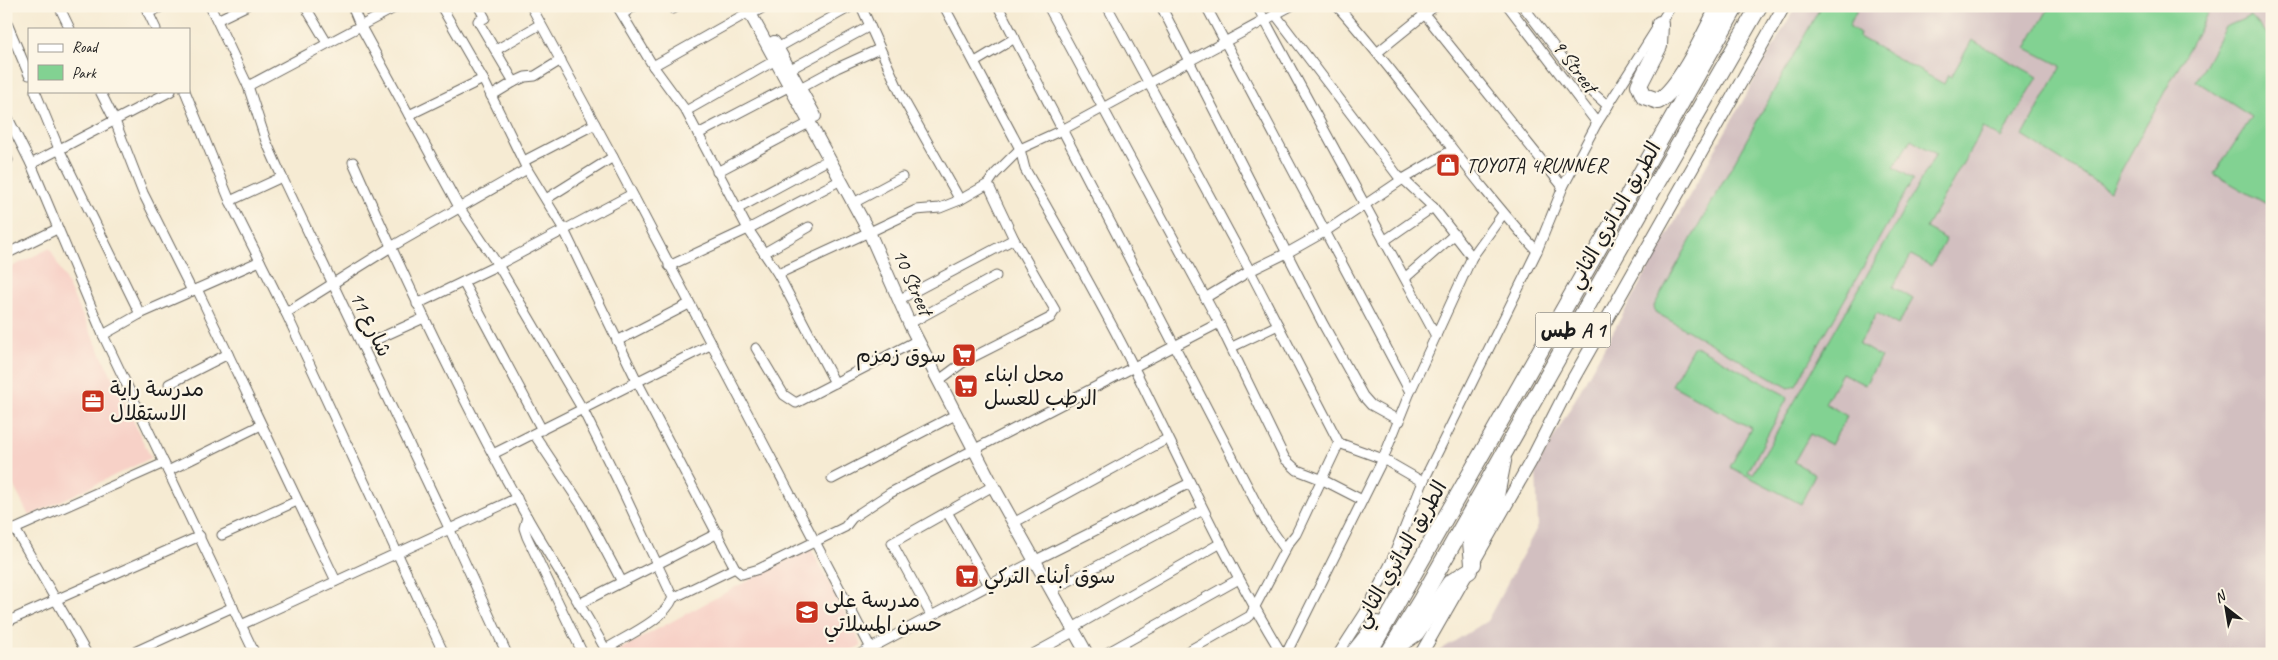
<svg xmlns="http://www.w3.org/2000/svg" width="2278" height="660" viewBox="0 0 2278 660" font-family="Caveat,'Playpen Sans Arabic',sans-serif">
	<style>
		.built { fill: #f7d1c7 }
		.industrial { fill: #d2bfc0 }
		.green { fill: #82d292; stroke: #4f7757 }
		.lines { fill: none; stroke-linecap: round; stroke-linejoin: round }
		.street-casing { stroke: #68645c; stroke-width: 11 }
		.secondary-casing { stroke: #68645c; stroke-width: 14 }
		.highway-casing { stroke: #68645c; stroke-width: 18 }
		.street { stroke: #fff; stroke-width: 9 }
		.secondary { stroke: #fff; stroke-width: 12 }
		.highway { stroke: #fff; stroke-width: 16 }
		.labels { text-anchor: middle; stroke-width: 4.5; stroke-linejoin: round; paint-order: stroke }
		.shield { fill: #fcf5e5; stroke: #5f5d58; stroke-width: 1 }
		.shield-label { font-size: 20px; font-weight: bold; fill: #1c1c1c }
		.street-label { font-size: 21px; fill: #1c1c1c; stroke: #fcf5e5 }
		.poi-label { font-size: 21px; fill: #1c1c1c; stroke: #fcf5e5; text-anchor: start }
	</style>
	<rect width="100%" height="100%" fill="#fcf5e5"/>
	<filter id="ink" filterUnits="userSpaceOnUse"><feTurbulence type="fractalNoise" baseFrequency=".02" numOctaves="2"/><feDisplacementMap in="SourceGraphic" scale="10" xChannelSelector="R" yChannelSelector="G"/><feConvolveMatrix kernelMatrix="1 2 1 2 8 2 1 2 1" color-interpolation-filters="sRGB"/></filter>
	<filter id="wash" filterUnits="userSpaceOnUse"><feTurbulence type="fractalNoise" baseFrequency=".0096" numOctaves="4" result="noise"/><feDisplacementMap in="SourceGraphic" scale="20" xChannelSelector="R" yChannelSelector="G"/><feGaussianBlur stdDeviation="1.12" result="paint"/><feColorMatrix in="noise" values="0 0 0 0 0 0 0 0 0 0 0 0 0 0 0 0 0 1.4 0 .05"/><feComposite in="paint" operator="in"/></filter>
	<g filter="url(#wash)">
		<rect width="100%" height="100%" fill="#f6ebd3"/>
		<g class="built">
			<path d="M50,248L151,458L29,516L6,471V270Z"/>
			<path d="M810,547L862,645L844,654H618L617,651Z"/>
		</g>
		<path class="industrial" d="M1796,6H2272V654H1434L1487,621L1538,526L1536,469Z"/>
		<g class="green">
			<path d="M1821,6H1859L1849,26L1860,33L1859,37L1944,84L1948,75L1951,77L1972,40L2038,77L2001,138L1983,128L1926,228L1946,239L1931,266L1911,255L1893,287L1913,299L1898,325L1877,313L1859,344L1881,357L1865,385L1842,373L1825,403L1847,416L1831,445L1810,434L1794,462L1815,474L1801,504L1730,467L1751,428L1672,385L1693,347H1698L1785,395L1787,399L1748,472L1753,474L1936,154L1911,139L1894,167L1913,179L1796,385L1789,388L1655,312L1654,306Z"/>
			<path d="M2050,6H2212L2110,191L2023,136L2061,66L2026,48Z"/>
			<path d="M2251,16L2272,39V207L2214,174L2252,117L2196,81L2225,27Z"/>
		</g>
	</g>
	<g filter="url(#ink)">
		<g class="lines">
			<g class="street-casing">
				<g id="street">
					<path d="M59,6L70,29"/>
					<path d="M145,6L156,29"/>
					<path d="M210,6L248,86L266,141L282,177L449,528L507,654"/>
					<path d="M305,6L327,43"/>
					<path d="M352,6L360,25L459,207L498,265L583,410L620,485L673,598"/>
					<path d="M441,6L483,79L527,169L563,228L637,381L735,568L742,574L759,569L845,527L852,518L890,493L1219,323"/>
					<path d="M484,6L480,9L485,18L478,21L514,82"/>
					<path d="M531,6L613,157L874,654"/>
					<path d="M617,6L653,66L686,111L748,229L778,274L835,383"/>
					<path d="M671,6L673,9L678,6"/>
					<path d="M861,6L902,97L960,200"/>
					<path d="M944,6L1020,149L1025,169C1062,234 1100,300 1134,368C1182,464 1226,562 1282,654"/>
					<path d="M998,6L1265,520L1285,549"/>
					<path d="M1048,6L1219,323L1285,459L1297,470L1323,480L1362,500"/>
					<path d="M1107,6L1250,271L1339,443L1383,459L1423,482"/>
					<path d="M1161,6L1323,324L1363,396L1371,405L1400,421"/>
					<path d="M1206,6L1410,392"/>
					<path d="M1257,6L1436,336"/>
					<path d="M1337,6C1408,85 1466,173 1537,251"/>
					<path d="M1418,6L1563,187L1597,123L1671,6"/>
					<path d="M1508,6L1597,123"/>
					<path d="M1523,6L1582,83L1608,106"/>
					<path d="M757,11L766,6"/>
					<path d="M148,13L163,6"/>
					<path d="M623,14L634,6"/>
					<path d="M1275,14L1398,176L1403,179L1433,207L1472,257"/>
					<path d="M217,20L246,6"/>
					<path d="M6,21L29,75"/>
					<path d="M496,50L539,25"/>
					<path d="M772,51L852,6"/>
					<path d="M1378,52L1435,6"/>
					<path d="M975,62L1015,38"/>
					<path d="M653,66L749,12"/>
					<path d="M785,72L870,26"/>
					<path d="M248,86L398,6"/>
					<path d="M800,88L837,68L879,49"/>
					<path d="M35,91L59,149L140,314"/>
					<path d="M100,91L115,121L143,193L192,291"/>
					<path d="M185,91L230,201L286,313L444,654"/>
					<path d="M491,96L514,82L525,77L535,76L561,60"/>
					<path d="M686,111L774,61"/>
					<path d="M6,114L31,164L103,335L255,654"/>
					<path d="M409,115L483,79"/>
					<path d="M698,134L788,87"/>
					<path d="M6,161L8,160"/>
					<path d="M524,161L595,124"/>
					<path d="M353,162C406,282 462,402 527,517C553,563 583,607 608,654"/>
					<path d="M31,164L171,91"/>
					<path d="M717,172L809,123"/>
					<path d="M546,199L613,157"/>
					<path d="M859,200L902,177"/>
					<path d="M230,201L282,177"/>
					<path d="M737,209L830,159"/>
					<path d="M874,230L916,210L940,208L960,200L988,184L995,174L1020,149L1062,130L1291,6"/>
					<path d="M1384,241L1433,207"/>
					<path d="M764,253L809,227"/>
					<path d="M6,254L57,229"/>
					<path d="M669,266L748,229L841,180"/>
					<path d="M778,274L869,232"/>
					<path d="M1405,278L1455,234"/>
					<path d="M463,282L542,430"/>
					<path d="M197,289L336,581"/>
					<path d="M904,297L1014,239"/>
					<path d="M1205,298L1250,271L1287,253L1326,231L1403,179L1452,150"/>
					<path d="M417,304L498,265L632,194"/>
					<path d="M286,313L391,247L527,169"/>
					<path d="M914,321L996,276"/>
					<path d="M103,335L140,314L260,261"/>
					<path d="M617,341L689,304"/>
					<path d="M362,346L424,318"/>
					<path d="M1232,347L1278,325"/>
					<path d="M756,348L784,395L796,403L918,340"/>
					<path d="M938,381L965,361L1050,318L1055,310L1014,239L988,184"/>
					<path d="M169,384L228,354"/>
					<path d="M534,434L582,506L622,582"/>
					<path d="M493,454L712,344"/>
					<path d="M168,471L261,425"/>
					<path d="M832,479L957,414"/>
					<path d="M947,512L989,585"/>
					<path d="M527,517L524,528L527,537L583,654"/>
					<path d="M1017,521L1167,439"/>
					<path d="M15,529L87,654"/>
					<path d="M6,533L164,463"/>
					<path d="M222,535L297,501"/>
					<path d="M1054,589L1203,510"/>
					<path d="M579,604L718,533"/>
					<path d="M931,615L892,543L993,486"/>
					<path d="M6,622L200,536"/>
					<path d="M241,625L517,498"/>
					<path d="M1076,626L1221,543"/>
					<path d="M606,649C626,636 664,620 673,598L735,568"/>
					<path d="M130,654L233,607"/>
					<path d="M860,654L1038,559L1190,483"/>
					<path d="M1033,654L1075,631"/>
					<path d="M1105,654L1239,579"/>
					<path d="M1183,654L1250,616L1288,544L1296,534L1339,443"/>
					<path d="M1268,654L1278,648"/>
					<path d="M1286,654L1383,459L1410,392L1472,257L1503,214"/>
					<path d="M1338,654L1365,612L1391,562L1423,482L1537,251L1563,187"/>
				</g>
			</g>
			<g class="secondary-casing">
				<g id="secondary">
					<path d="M746,6L869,232L910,325L993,486L1087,654"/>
					<path d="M774,42L815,116"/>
					<path d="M1421,654L1531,461L1568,388L1784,6"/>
				</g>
			</g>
			<g class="highway-casing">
				<g id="highway">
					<path d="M1660,24L1659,46L1639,85L1644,96L1658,101C1680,89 1707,30 1719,6"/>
					<path d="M1473,564L1471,542L1496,496L1503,461"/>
					<path d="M1396,647L1416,633L1450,583L1469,571"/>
					<path d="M1353,654L1377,624"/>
					<path d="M1368,654L1736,6"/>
					<path d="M1388,654L1421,600L1655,186L1759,6"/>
				</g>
			</g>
			<use href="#street" class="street"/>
			<use href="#secondary" class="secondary"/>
			<use href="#highway" class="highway"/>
		</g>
	</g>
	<defs>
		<g id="shop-square" transform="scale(1.25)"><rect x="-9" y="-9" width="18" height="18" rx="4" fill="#c8321e" stroke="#fcf5e5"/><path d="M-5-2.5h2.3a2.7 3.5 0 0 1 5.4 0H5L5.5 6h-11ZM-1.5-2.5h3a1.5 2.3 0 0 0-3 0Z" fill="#fff"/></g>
		<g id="supermarket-square" transform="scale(1.25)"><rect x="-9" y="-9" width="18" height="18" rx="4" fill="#c8321e" stroke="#fcf5e5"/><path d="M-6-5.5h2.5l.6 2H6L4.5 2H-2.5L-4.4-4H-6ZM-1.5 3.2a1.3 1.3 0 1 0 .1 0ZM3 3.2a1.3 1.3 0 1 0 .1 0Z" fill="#fff"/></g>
		<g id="office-square" transform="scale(1.25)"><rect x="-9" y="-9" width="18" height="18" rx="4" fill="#c8321e" stroke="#fcf5e5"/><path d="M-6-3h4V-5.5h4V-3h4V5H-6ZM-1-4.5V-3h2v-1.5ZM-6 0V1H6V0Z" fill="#fff"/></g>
		<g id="school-square" transform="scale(1.25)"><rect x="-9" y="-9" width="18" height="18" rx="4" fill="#c8321e" stroke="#fcf5e5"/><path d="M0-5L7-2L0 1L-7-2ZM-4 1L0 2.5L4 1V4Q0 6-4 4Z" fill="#fff"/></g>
	</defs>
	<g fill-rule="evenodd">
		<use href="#shop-square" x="1448" y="165"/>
		<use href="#supermarket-square" x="964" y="355"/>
		<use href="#supermarket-square" x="966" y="386"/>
		<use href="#office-square" x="93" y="401"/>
		<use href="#supermarket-square" x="967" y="576"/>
		<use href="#school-square" x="807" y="612"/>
	</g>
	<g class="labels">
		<rect class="shield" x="1535.5" y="312.5" width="75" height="35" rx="4"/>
		<g class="shield-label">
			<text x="1573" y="337">طس A 1</text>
		</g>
		<g class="street-label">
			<text transform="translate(1575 66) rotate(53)" y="7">9 Street</text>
			<text transform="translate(1614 215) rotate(-60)" y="7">الطريق الدائري الثاني</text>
			<text transform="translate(913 282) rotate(66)" y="7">10 Street</text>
			<text transform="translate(371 324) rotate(64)" y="7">شارع 11</text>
			<text transform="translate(1400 554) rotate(-60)" y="7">الطريق الدائري الثاني</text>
		</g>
		<g class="poi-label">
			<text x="1466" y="172">TOYOTA 4RUNNER</text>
			<text x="946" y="362" text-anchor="end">سوق زمزم</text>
			<text x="984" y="381">محل ابناء<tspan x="984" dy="24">الرطب للعسل</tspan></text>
			<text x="110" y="396">مدرسة راية<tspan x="110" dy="24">الاستقلال</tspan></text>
			<text x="984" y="583">سوق أبناء التركي</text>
			<text x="824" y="607">مدرسة على<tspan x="824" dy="24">حسن المسلاتي</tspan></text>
		</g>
	</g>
	<rect width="2278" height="660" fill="none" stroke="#fcf5e5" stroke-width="25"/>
	<rect x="28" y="28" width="162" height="65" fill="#fcf5e5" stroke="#a29e95"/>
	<rect x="38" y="44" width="25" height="8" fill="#ffffff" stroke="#a29e95"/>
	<text x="72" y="52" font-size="15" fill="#1c1c1c">Road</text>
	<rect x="38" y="65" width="25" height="15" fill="#82d292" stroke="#a29e95"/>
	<text x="72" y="78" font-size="15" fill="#1c1c1c">Park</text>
	<g transform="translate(2226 608) rotate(329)" stroke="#fcf5e5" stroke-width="4" paint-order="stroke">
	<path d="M0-4L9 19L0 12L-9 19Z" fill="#1c1c1c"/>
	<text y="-8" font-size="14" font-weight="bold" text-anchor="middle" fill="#1c1c1c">N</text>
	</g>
</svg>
